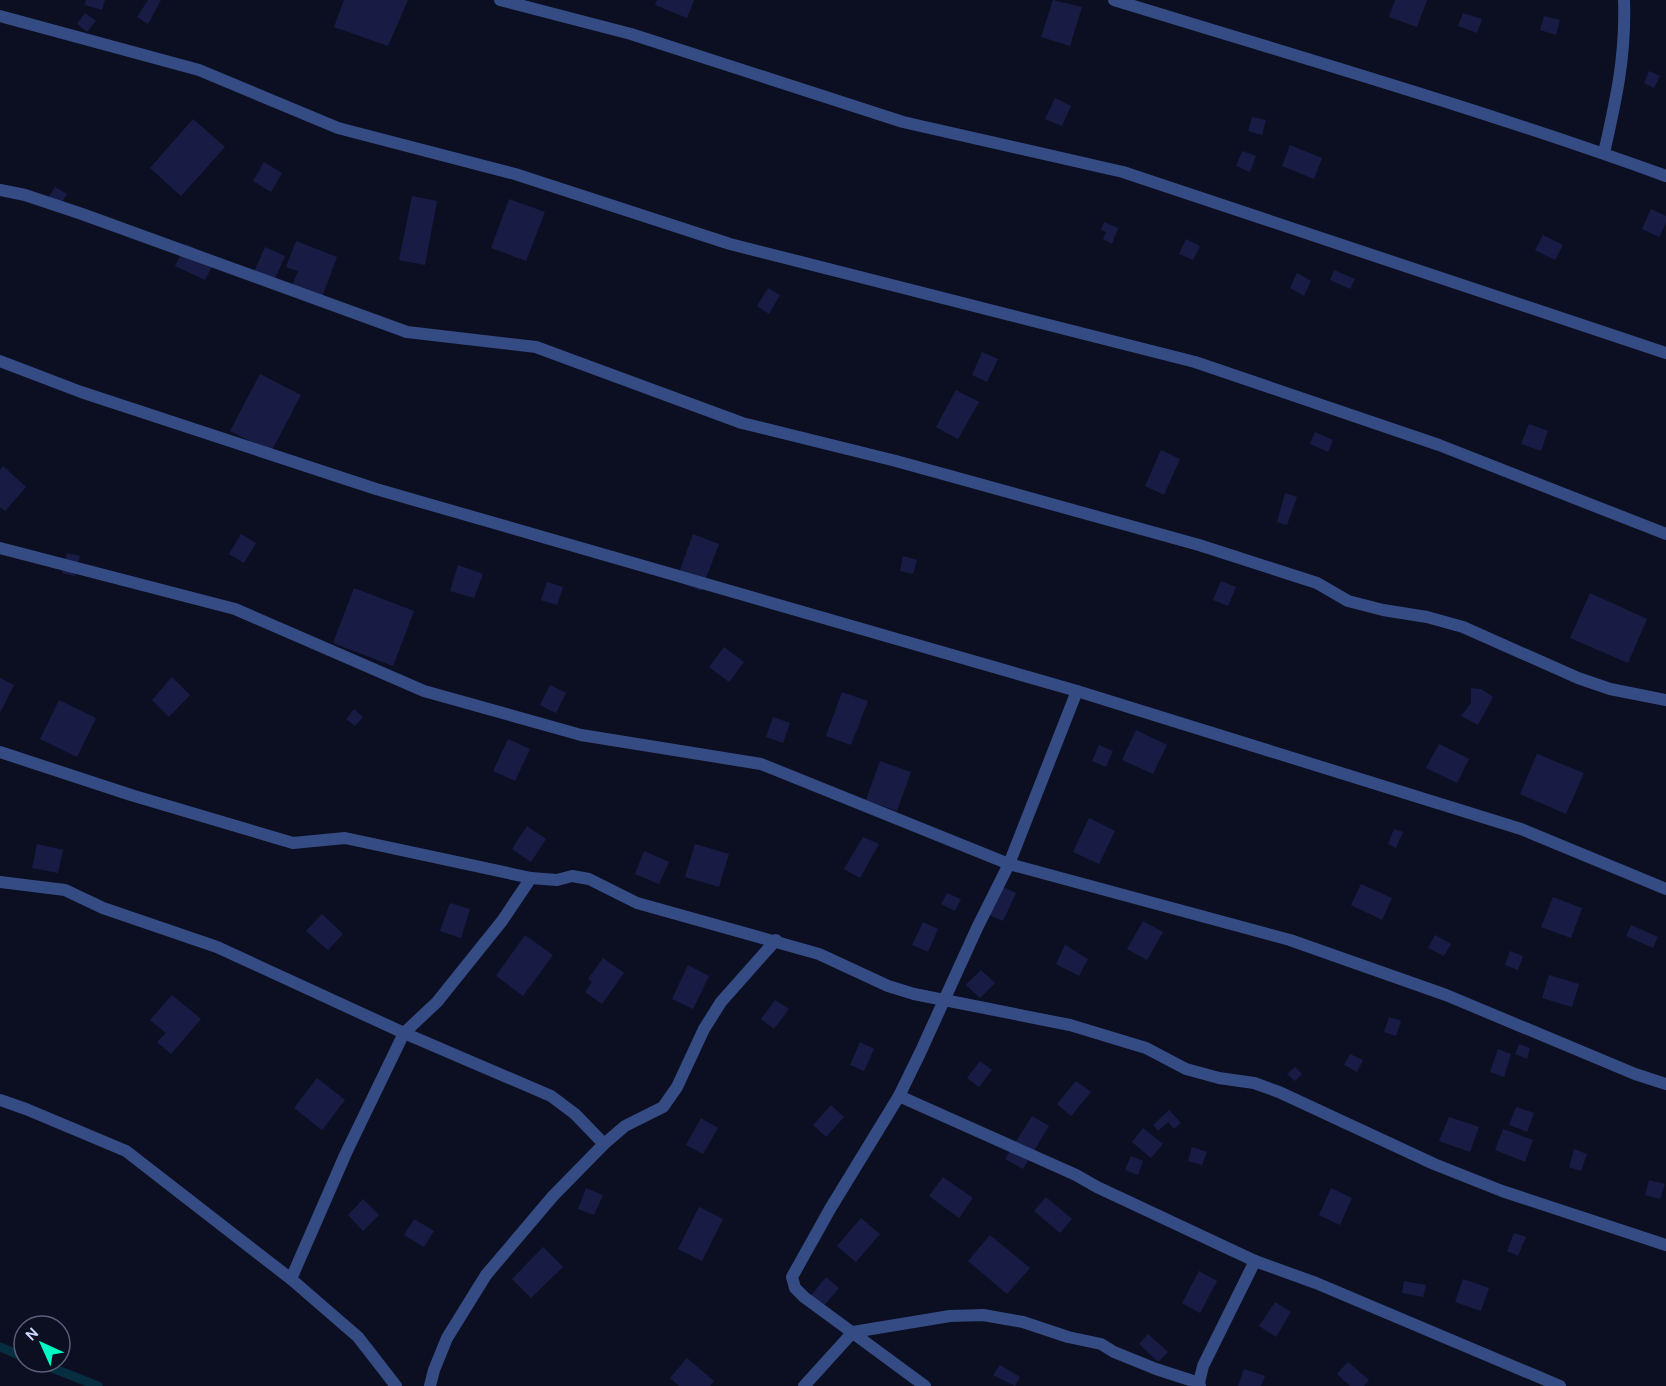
<svg xmlns="http://www.w3.org/2000/svg" width="1666" height="1386" viewBox="0 0 1666 1386" font-family="Karla,sans-serif">
	<style>
		.lines { fill: none; stroke-linecap: round; stroke-linejoin: round }
		.stream { stroke: #072e40; stroke-width: 9 }
		.building { fill: #181c44 }
		.street { stroke: #354b83; stroke-width: 12 }
	</style>
	<rect width="100%" height="100%" fill="#0c0f22"/>
	<g class="lines">
		<g class="stream">
			<path d="M0,1347L24,1357"/>
			<path d="M37,1362L98,1386"/>
		</g>
	</g>
	<g class="building">
		<path d="M86,0H105L102,10L85,5Z"/>
		<path d="M148,0H161L148,24L137,17Z"/>
		<path d="M344,0H408L388,46L334,27Z"/>
		<path d="M657,0H694L687,18L655,5Z"/>
		<path d="M1053,0L1082,7L1070,46L1041,37Z"/>
		<path d="M1395,0H1427L1417,27L1389,17Z"/>
		<path d="M85,13L96,21L87,32L77,24Z"/>
		<path d="M1463,13L1482,19L1477,33L1458,26Z"/>
		<path d="M1544,16L1560,20L1556,35L1540,30Z"/>
		<path d="M1649,71L1660,76L1654,88L1644,83Z"/>
		<path d="M1055,98L1071,106L1062,126L1045,119Z"/>
		<path d="M1252,117L1266,120L1262,135L1248,131Z"/>
		<path d="M193,119L225,147L181,196L150,168Z"/>
		<path d="M1290,145L1322,158L1314,179L1282,166Z"/>
		<path d="M1242,151L1256,156L1250,172L1236,166Z"/>
		<path d="M264,162L282,173L271,192L253,181Z"/>
		<path d="M55,187L67,194L56,212L44,204Z"/>
		<path d="M412,196L437,201L425,265L399,260Z"/>
		<path d="M509,199L545,212L526,261L491,248Z"/>
		<path d="M1651,209L1666,216V223L1659,237L1642,229Z"/>
		<path d="M1104,222L1118,228L1112,244L1103,239L1106,232L1101,230Z"/>
		<path d="M1543,235L1563,245L1555,260L1535,250Z"/>
		<path d="M1186,239L1200,246L1193,260L1179,254Z"/>
		<path d="M296,241L337,257L319,305L289,294L298,271L286,267Z"/>
		<path d="M186,244L216,258L205,280L175,266Z"/>
		<path d="M265,247L285,256L274,281L254,272Z"/>
		<path d="M1334,270L1355,279L1350,289L1330,280Z"/>
		<path d="M1297,273L1311,281L1304,296L1290,288Z"/>
		<path d="M768,288L780,295L769,314L757,306Z"/>
		<path d="M982,352L998,359L987,382L972,375Z"/>
		<path d="M260,374L301,395L271,452L230,431Z"/>
		<path d="M956,390L979,402L958,439L936,427Z"/>
		<path d="M1529,424L1548,431L1541,451L1521,444Z"/>
		<path d="M1315,432L1333,440L1328,452L1310,444Z"/>
		<path d="M1161,450L1180,459L1164,495L1145,486Z"/>
		<path d="M3,466L26,487L5,511L0,507V470Z"/>
		<path d="M1285,493L1297,497L1287,525L1277,522Z"/>
		<path d="M241,534L256,543L244,563L229,554Z"/>
		<path d="M693,534L719,544L701,591L676,581Z"/>
		<path d="M67,553L80,556L75,576L62,573Z"/>
		<path d="M903,556L917,560L913,574L900,571Z"/>
		<path d="M458,565L483,574L474,598L450,591Z"/>
		<path d="M1221,581L1236,587L1228,606L1213,600Z"/>
		<path d="M547,582L563,587L557,605L541,600Z"/>
		<path d="M354,588L414,611L393,666L333,643Z"/>
		<path d="M1590,593L1647,619L1628,663L1570,638Z"/>
		<path d="M724,647L744,662L729,682L709,667Z"/>
		<path d="M172,677L190,695L169,717L152,700Z"/>
		<path d="M0,678L14,685L0,713Z"/>
		<path d="M550,685L566,693L556,713L540,705Z"/>
		<path d="M1471,688L1481,689L1493,697L1478,725L1461,716L1471,703Z"/>
		<path d="M842,692L868,701L851,745L826,736Z"/>
		<path d="M59,700L96,718L77,757L40,739Z"/>
		<path d="M354,709L363,717L355,726L346,719Z"/>
		<path d="M773,717L790,723L783,743L766,737Z"/>
		<path d="M1136,730L1167,745L1153,774L1122,760Z"/>
		<path d="M508,739L530,749L515,781L493,771Z"/>
		<path d="M1439,744L1469,759L1457,783L1426,768Z"/>
		<path d="M1099,745L1113,751L1106,767L1092,761Z"/>
		<path d="M1537,754L1584,773L1566,814L1520,794Z"/>
		<path d="M880,761L911,772L897,811L866,800Z"/>
		<path d="M1089,818L1115,831L1099,864L1073,852Z"/>
		<path d="M527,826L546,839L531,862L512,849Z"/>
		<path d="M1394,829L1403,832L1396,848L1388,844Z"/>
		<path d="M863,837L879,844L860,878L844,869Z"/>
		<path d="M37,844L63,850L58,873L32,868Z"/>
		<path d="M695,844L729,854L719,887L685,877Z"/>
		<path d="M644,851L669,862L659,884L635,874Z"/>
		<path d="M1361,884L1392,898L1382,920L1351,905Z"/>
		<path d="M1000,886L1016,893L1003,921L987,914Z"/>
		<path d="M947,893L961,899L955,911L941,904Z"/>
		<path d="M1553,897L1582,908L1571,938L1541,927Z"/>
		<path d="M450,903L470,909L461,938L440,931Z"/>
		<path d="M322,914L343,934L328,950L306,931Z"/>
		<path d="M1143,921L1163,932L1147,960L1127,949Z"/>
		<path d="M923,922L938,929L928,952L912,945Z"/>
		<path d="M1631,925L1658,937L1653,948L1626,936Z"/>
		<path d="M525,935L553,955L523,996L496,976Z"/>
		<path d="M1435,935L1451,944L1444,956L1428,948Z"/>
		<path d="M1065,945L1088,959L1079,976L1056,964Z"/>
		<path d="M1510,951L1523,956L1518,970L1505,965Z"/>
		<path d="M603,958L624,973L602,1004L585,992L592,982L588,979Z"/>
		<path d="M688,965L709,976L693,1009L672,999Z"/>
		<path d="M981,970L995,983L980,998L966,985Z"/>
		<path d="M1549,975L1579,984L1572,1007L1542,998Z"/>
		<path d="M172,995L201,1019L171,1054L157,1042L166,1033L150,1020Z"/>
		<path d="M775,1000L789,1009L774,1029L761,1019Z"/>
		<path d="M1389,1017L1401,1021L1396,1036L1384,1032Z"/>
		<path d="M860,1042L874,1049L864,1071L850,1065Z"/>
		<path d="M1519,1044L1530,1048L1527,1059L1515,1054Z"/>
		<path d="M1498,1049L1511,1054L1504,1077L1490,1072Z"/>
		<path d="M1350,1054L1363,1060L1357,1072L1344,1065Z"/>
		<path d="M980,1061L992,1070L979,1087L967,1078Z"/>
		<path d="M1295,1067L1302,1074L1295,1081L1287,1074Z"/>
		<path d="M317,1078L345,1100L322,1130L294,1108Z"/>
		<path d="M1076,1081L1091,1092L1071,1116L1057,1104Z"/>
		<path d="M831,1105L844,1117L826,1137L813,1125Z"/>
		<path d="M1516,1107L1534,1113L1527,1132L1509,1125Z"/>
		<path d="M1169,1110L1181,1123L1174,1129L1168,1122L1158,1131L1153,1125Z"/>
		<path d="M1032,1116L1049,1126L1023,1169L1005,1159Z"/>
		<path d="M1449,1117L1479,1127L1470,1152L1439,1141Z"/>
		<path d="M701,1118L718,1128L703,1154L686,1145Z"/>
		<path d="M1143,1128L1163,1144L1151,1158L1132,1142Z"/>
		<path d="M1503,1129L1533,1140L1525,1162L1495,1150Z"/>
		<path d="M1192,1147L1207,1152L1202,1165L1188,1161Z"/>
		<path d="M1574,1149L1587,1154L1581,1171L1569,1167Z"/>
		<path d="M1131,1156L1143,1161L1138,1175L1125,1170Z"/>
		<path d="M943,1177L973,1198L959,1218L929,1196Z"/>
		<path d="M1649,1180L1665,1184L1660,1199L1645,1195Z"/>
		<path d="M586,1188L603,1195L594,1215L578,1209Z"/>
		<path d="M1331,1188L1352,1198L1340,1225L1319,1215Z"/>
		<path d="M1046,1197L1072,1219L1060,1233L1034,1211Z"/>
		<path d="M363,1199L379,1215L363,1231L348,1215Z"/>
		<path d="M699,1207L723,1219L702,1261L678,1249Z"/>
		<path d="M861,1218L880,1234L856,1262L837,1246Z"/>
		<path d="M414,1219L434,1231L424,1247L404,1235Z"/>
		<path d="M1514,1233L1526,1237L1518,1256L1507,1251Z"/>
		<path d="M990,1235L1030,1268L1007,1294L968,1261Z"/>
		<path d="M543,1247L563,1267L531,1298L512,1279Z"/>
		<path d="M1199,1271L1217,1281L1200,1313L1182,1303Z"/>
		<path d="M826,1277L839,1288L822,1308L809,1298Z"/>
		<path d="M1463,1279L1489,1288L1481,1311L1455,1302Z"/>
		<path d="M1404,1281L1426,1285L1423,1297L1402,1293Z"/>
		<path d="M1275,1302L1291,1312L1276,1337L1259,1326Z"/>
		<path d="M1148,1334L1168,1352L1158,1362L1139,1344Z"/>
		<path d="M687,1358L714,1381L710,1386H679L670,1378Z"/>
		<path d="M1348,1362L1369,1380L1364,1386H1350L1337,1374Z"/>
		<path d="M1000,1365L1020,1377L1015,1386L993,1375Z"/>
		<path d="M1244,1369L1265,1376L1261,1386H1238Z"/>
	</g>
	<g class="lines">
		<g class="street">
			<path d="M500,0L631,34L903,122L1123,172L1666,353"/>
			<path d="M1114,0C1299,57 1484,110 1666,176"/>
			<path d="M0,16L199,70L338,128L515,174L730,244L1195,362L1439,445L1666,534"/>
			<path d="M1604,153C1616,100 1626,56 1624,0"/>
			<path d="M0,190L25,195L82,214L407,332L536,347L742,423L896,461L1199,545L1317,583L1348,601L1383,610L1427,617L1463,627L1578,678L1610,689L1666,700"/>
			<path d="M0,361L81,392L376,489L1077,691L1521,829L1666,889"/>
			<path d="M0,548L235,609L424,691L581,735L761,764L1009,864L1290,940L1446,995L1635,1074L1666,1084"/>
			<path d="M0,752L131,795L293,843L345,838L531,878L557,880L572,876L589,879L637,903L819,954L888,986L914,994L1070,1025L1146,1048L1186,1069L1219,1078L1254,1083L1279,1092L1434,1164L1502,1191L1666,1245"/>
			<path d="M0,882L65,890L103,908L217,947L404,1033L551,1096L575,1114L604,1144"/>
			<path d="M899,1096L1076,1175L1097,1187L1255,1261L1316,1283L1560,1386"/>
			<path d="M0,1100L26,1109L126,1151L291,1279L358,1337L396,1386"/>
			<path d="M291,1279L346,1153L404,1033L437,1002L502,921L531,878"/>
			<path d="M430,1386L434,1370L447,1338L486,1275L553,1196L604,1144L625,1126L663,1107L677,1087L704,1029L721,1002L776,940"/>
			<path d="M804,1386L853,1332L950,1316L983,1315L1023,1322L1068,1337L1101,1344L1114,1352L1156,1369L1199,1383"/>
			<path d="M925,1386L804,1297L795,1288L792,1277L830,1209L899,1096L920,1053L977,928L1009,864L1077,691"/>
			<path d="M1200,1386L1199,1383L1203,1366L1255,1261"/>
		</g>
	</g>
	<g transform="translate(42 1344) rotate(315)"><circle r="28" fill="#0c0f22" stroke="#595f7a" stroke-width="1.5"/>
	<path d="M0-4.5L10 22L0 15L-10 22Z" fill="#00f8c3"/>
	<text y="-9" font-size="16" font-weight="bold" text-anchor="middle" fill="#cdd7ff">N</text>
	</g>
</svg>
